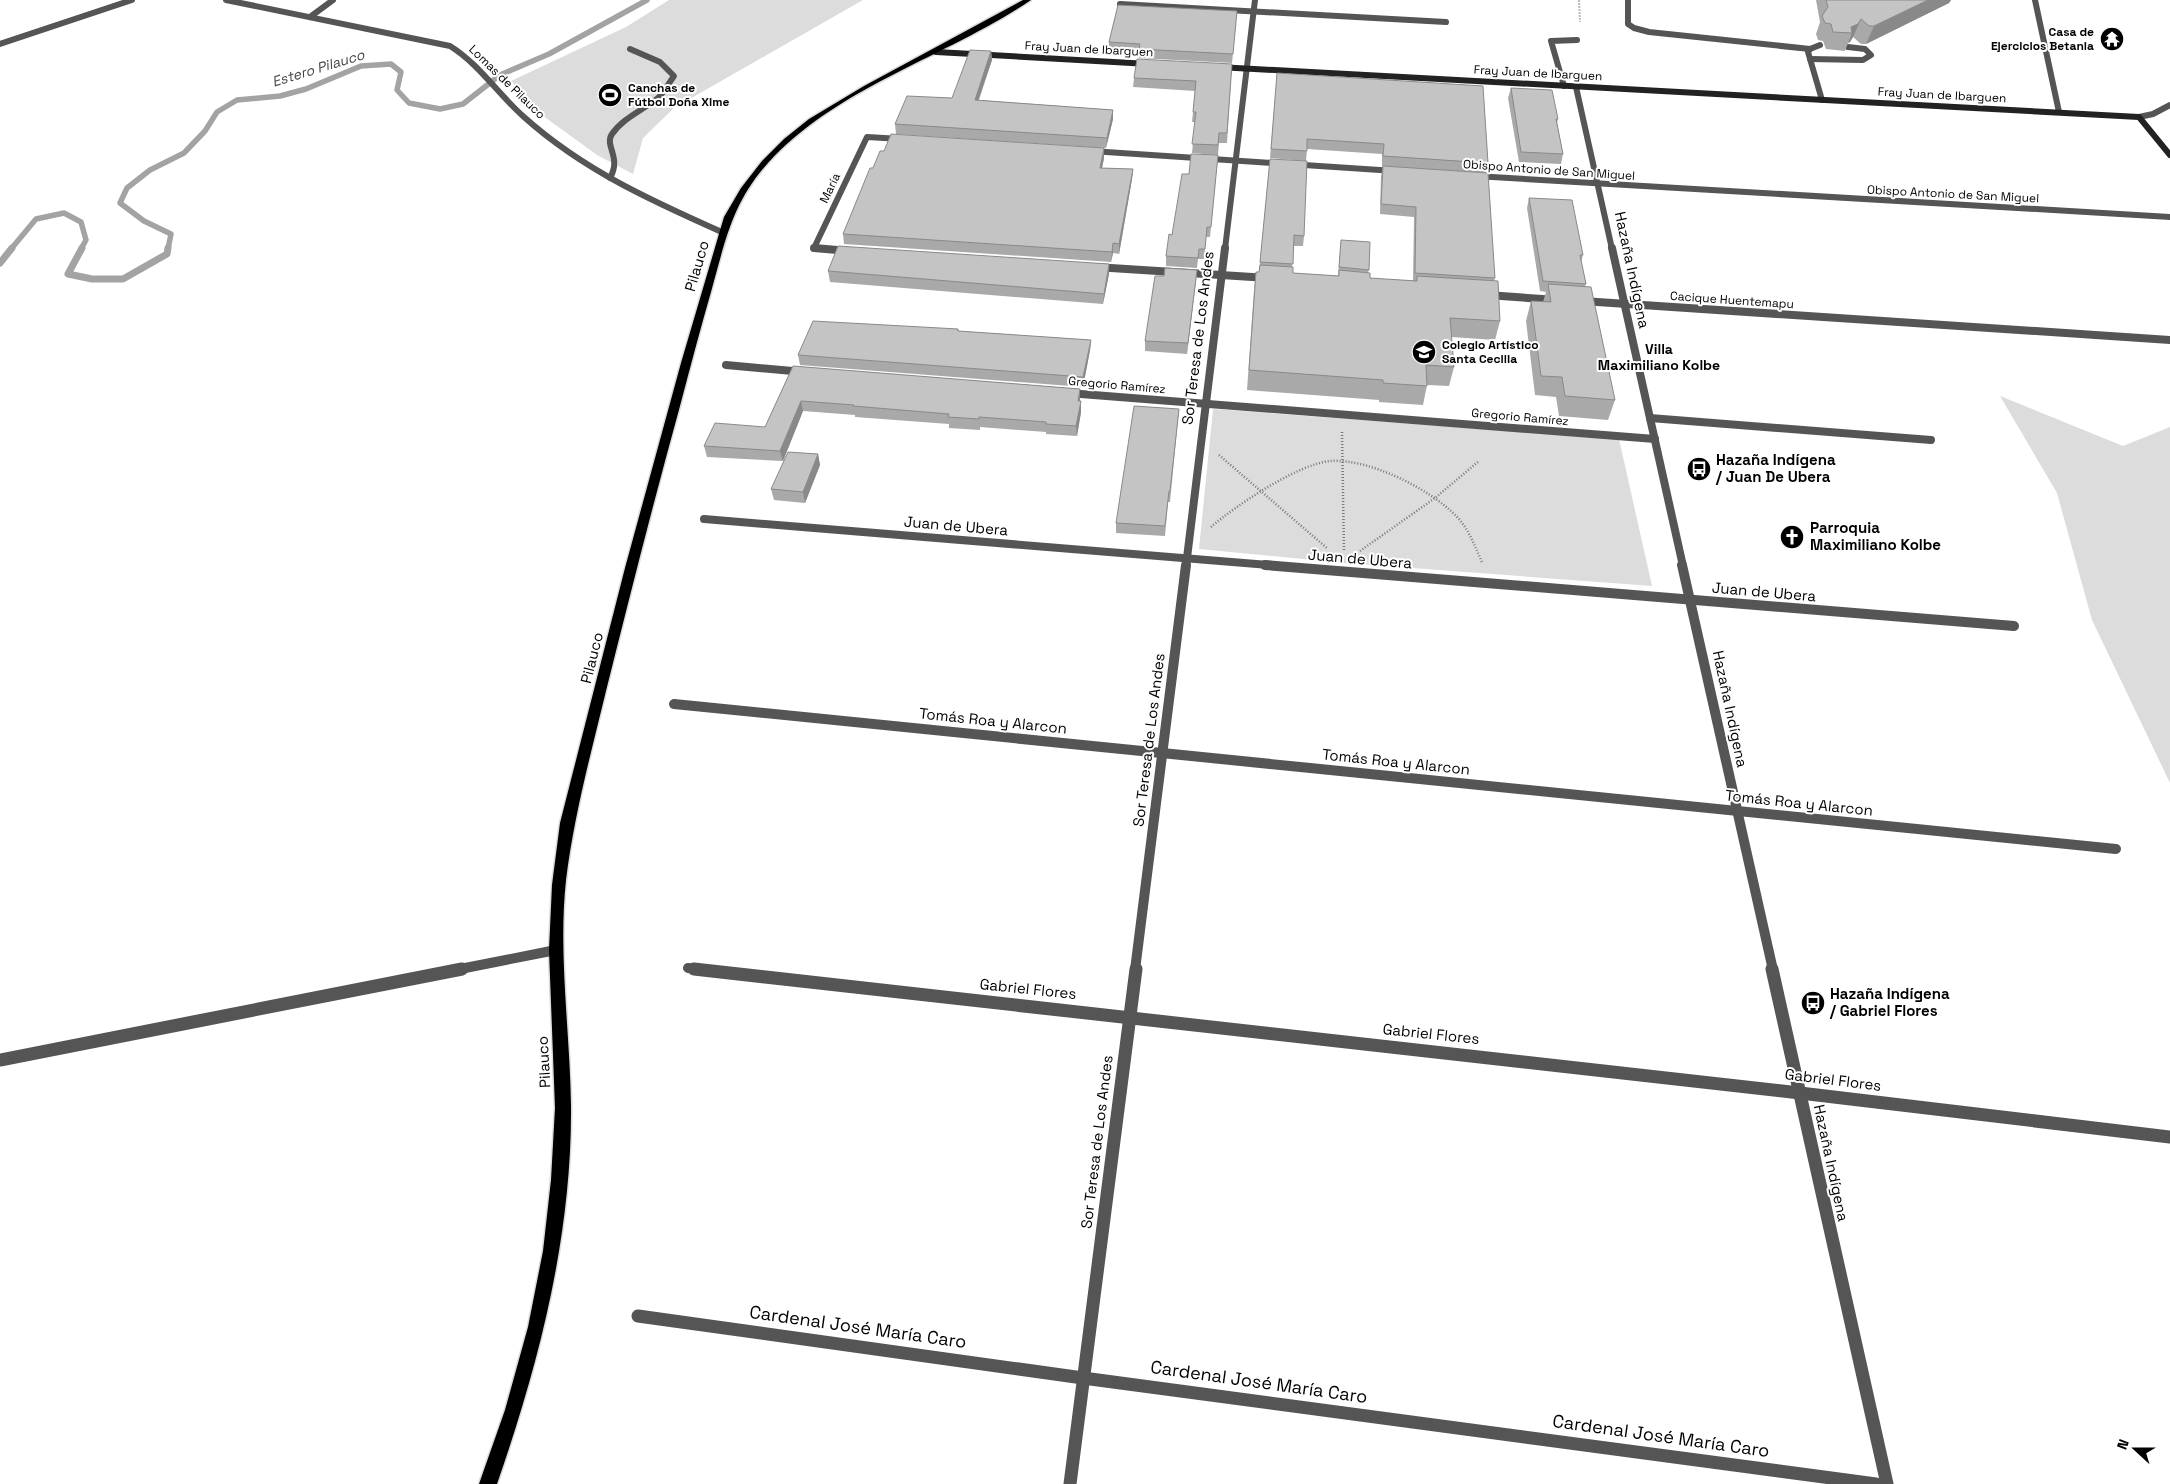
<svg xmlns="http://www.w3.org/2000/svg" width="2170" height="1484" viewBox="0 0 2170 1484" font-family="'Space Grotesk',sans-serif">
	<style>
		.green { fill: #dcdcdc }
		.lines { fill: none; stroke-linecap: round; stroke-linejoin: round }
		.stream-far1 { stroke: #a3a3a3; stroke-width: 5.5 }
		.stream { stroke: #a3a3a3; stroke-width: 7 }
		.primary-casing { stroke: #dbdbdb; stroke-width: 3 }
		.path-far1 { stroke: #777; stroke-width: 2; stroke-dasharray: 0.5 1; stroke-linecap: butt }
		.path { stroke: #777; stroke-width: 2.5; stroke-dasharray: 1 2; stroke-linecap: butt }
		.lane-far2 { stroke: #555; stroke-width: 6 }
		.lane-far1 { stroke: #555; stroke-width: 10 }
		.lane { stroke: #555; stroke-width: 13 }
		.street-far3 { stroke: #555; stroke-width: 6 }
		.street-far2 { stroke: #555; stroke-width: 8 }
		.street-far1 { stroke: #555; stroke-width: 10 }
		.street { stroke: #555; stroke-width: 13 }
		.secondary { stroke: #222; stroke-width: 6 }
		.primary { fill: #000; fill-rule: evenodd }
		.wall { fill: #a9a9a9 }
		.shaded-wall { fill: #898989 }
		.building { fill: #c4c4c4; stroke: #898989 }
		.labels { text-anchor: middle; stroke-width: 4; stroke-linejoin: round; paint-order: stroke }
		.far-poi-label { font-size: 12px; font-weight: bold; fill: #000; stroke: #fff; text-anchor: start }
		.far-street-label { font-size: 12px; fill: #000; stroke: #fff }
		.far-water-label { font-size: 14px; font-style: italic; fill: #444; stroke: #fff }
		.far-neighbourhood-label { font-size: 14px; font-weight: bold; fill: #000; stroke: #fff }
		.street-label { font-size: 15px; fill: #000; stroke: #fff }
		.poi-label { font-size: 15px; font-weight: bold; fill: #000; stroke: #fff; text-anchor: start }
		.near-street-label { font-size: 18px; fill: #000; stroke: #fff }
	</style>
	<rect width="100%" height="100%" fill="#fff"/>
	<g class="green">
		<path d="M669,0H863L674,108L643,138L633,174L597,155L535,110L511,81L626,27Z"/>
		<path d="M2000,396L2123,446L2170,427V783L2092,620L2057,493Z"/>
		<path d="M1213,409L1619,439L1652,586L1345,563L1199,549Z"/>
	</g>
	<g class="lines">
		<g class="stream-far1">
			<path d="M11,249L36,219L64,213L81,222L86,240L81,249"/>
			<path d="M168,249L171,234L144,221L120,203L127,188L150,170L184,153L205,131L217,112L237,100L280,96L306,89L361,66L391,64L401,72L397,90L409,103L440,109L463,104L500,75L549,54L647,0"/>
		</g>
		<g class="stream">
			<path d="M82,248L68,274L92,279H123L167,254L168,248"/>
			<path d="M0,263L12,248"/>
		</g>
		<g class="primary-casing">
			<path id="primary" d="M1023,0H1031C947,57 838,86 768,163C732,203 725,242 711,292C700,330 690,368 680,406C654,500 630,595 606,691C591,753 574,815 566,880C558,955 570,1031 571,1106C572,1236 539,1363 497,1484H479L505,1410L528,1327L543,1251L551,1180L555,1108L549,950L552,885L560,823L625,568L681,363L724,217L741,188L762,161L784,139L809,119L864,86Z"/>
		</g>
		<path class="path-far1" d="M1579,0L1580,22"/>
		<g class="path">
			<path d="M1342,432L1344,551"/>
			<path d="M1219,455L1328,549"/>
			<path d="M1211,527C1235,506 1298,464 1330,461C1369,458 1433,490 1459,519C1470,532 1475,547 1482,562"/>
			<path d="M1360,551L1435,498L1479,461"/>
		</g>
		<g class="lane-far2">
			<path d="M1628,0V24L1634,28L1649,32L1810,49"/>
			<path d="M2035,0L2059,112"/>
			<path d="M1820,45L1810,49L1808,52L1822,100"/>
			<path d="M1810,59L1863,60L1871,55L1865,49L1848,47"/>
			<path d="M1564,86L1551,41L1577,40"/>
			<path d="M2139,117L2153,114L2170,105"/>
			<path d="M610,178C622,157 604,146 612,134C623,118 643,110 658,98C664,92 669,83 674,76L660,62L630,49"/>
		</g>
		<path class="lane-far1" d="M455,970L556,950"/>
		<path class="lane" d="M0,1060L462,969"/>
		<g class="street-far3">
			<path d="M226,0L450,46C479,64 498,94 524,117C583,170 652,201 724,233"/>
			<path d="M1120,4L1446,22"/>
			<path d="M310,17L333,0"/>
			<path d="M0,44L132,0"/>
			<path d="M1576,87L1612,249"/>
			<path d="M1091,151L1395,171"/>
			<path d="M1475,176L2170,217"/>
			<path d="M828,249L814,248L867,137L901,139"/>
			<path d="M1225,249L1255,0"/>
		</g>
		<g class="street-far2">
			<path d="M814,248L849,251"/>
			<path d="M1612,248L1683,566"/>
			<path d="M1095,267L1268,278"/>
			<path d="M1487,295L1557,300"/>
			<path d="M1582,301L2170,340"/>
			<path d="M726,365L804,372"/>
			<path d="M1068,393L1655,439"/>
			<path d="M1650,418L1931,440"/>
			<path d="M704,519L1280,566"/>
			<path d="M1186,566L1225,248"/>
		</g>
		<g class="street-far1">
			<path d="M1265,565L2014,626"/>
			<path d="M1682,565L1773,970"/>
			<path d="M674,704L2116,849"/>
			<path d="M688,968L705,970"/>
			<path d="M1135,970L1186,565"/>
		</g>
		<g class="street">
			<path d="M694,969L1800,1093L2170,1137"/>
			<path d="M1772,969L1887,1484"/>
			<path d="M638,1316L1083,1378L1876,1484"/>
			<path d="M1070,1484L1136,969"/>
		</g>
		<g class="secondary">
			<path d="M936,52L1149,64"/>
			<path d="M1218,67L2139,117L2170,155"/>
		</g>
		<use href="#primary" class="primary"/>
	</g>
	<g class="wall">
		<path d="M1816,0H1951L1949,3L1866,44H1861L1853,37L1850,42L1848,43L1845,51L1826,49L1823,41L1818,40L1816,34L1820,22Z"/>
		<path d="M1237,11L1232,63L1139,58V54L1108,51L1109,42Z"/>
		<path d="M991,51L992,60L979,100L1113,110V119L1106,148L896,134L895,124L952,98Z"/>
		<path d="M1232,64L1227,143H1219L1218,155L1192,153L1195,122H1192L1195,91L1133,87L1134,78Z"/>
		<path d="M1277,73L1488,163L1486,173L1382,166V154L1307,149L1306,161L1270,158Z"/>
		<path d="M1511,88L1558,119L1557,123L1563,154L1561,164L1519,162L1508,98Z"/>
		<path d="M1218,155L1210,237H1206L1204,259H1198L1197,268L1166,266V256L1189,174Z"/>
		<path d="M1104,158L1102,168L1133,169L1132,179L1119,254L1113,253L1111,262L844,244L843,234Z"/>
		<path d="M1270,159L1304,236L1303,246H1293L1292,267L1293,273L1338,276L1341,240L1369,270L1368,272L1370,278L1413,281L1414,217L1380,214L1381,176L1383,166L1495,278L1494,281L1500,321L1495,340L1451,337L1454,367L1449,386L1427,385L1423,405L1379,402V400L1247,390L1254,291L1256,272H1259Z"/>
		<path d="M1529,198L1583,255L1581,262L1586,284L1585,286L1615,400L1608,420L1559,416L1556,397L1535,395L1526,321L1531,301L1543,302L1546,292L1540,291L1527,208Z"/>
		<path d="M1109,264V274L1103,304L830,282L828,271Z"/>
		<path d="M1197,270L1187,354L1145,351V341L1164,276Z"/>
		<path d="M958,329L959,331L1091,340L1090,350L1083,387L800,365L798,355Z"/>
		<path d="M793,366L1080,389V401H1081V412L1077,436L1046,434V432L980,427V430L949,428V424L855,417V415L803,411L783,461L707,457L704,446L765,427Z"/>
		<path d="M1179,409L1170,502H1168L1165,536L1116,533V523Z"/>
		<path d="M818,454L820,465L805,503L774,500L771,489Z"/>
	</g>
	<g class="shaded-wall">
		<path d="M1928,0H1951L1949,3L1866,44L1874,26Z"/>
		<path d="M1861,19L1853,37L1850,42L1848,43L1852,33L1851,27Z"/>
		<path d="M991,51L992,60L975,109V100Z"/>
		<path d="M1113,110V119L1106,148L1107,138Z"/>
		<path d="M1104,148V158L1100,177V168Z"/>
		<path d="M1133,169L1132,179L1119,254V244Z"/>
		<path d="M1113,243V253L1111,262L1112,252Z"/>
		<path d="M1109,264V274L1103,304L1104,294Z"/>
		<path d="M1197,270L1196,280L1187,354L1188,343Z"/>
		<path d="M1091,340L1090,350L1083,387V377Z"/>
		<path d="M1080,389V399L1078,411V401Z"/>
		<path d="M801,401L803,411L783,461L780,451Z"/>
		<path d="M1081,401V412L1077,436L1076,426Z"/>
		<path d="M818,454L820,465L805,503L803,492Z"/>
	</g>
	<g class="building">
		<path d="M1826,0H1928L1874,26H1869L1861,19L1858,24L1851,27L1852,33L1833,32L1831,24L1825,23L1822,16L1828,7Z"/>
		<path d="M1118,5L1237,11L1233,54L1139,49L1140,44L1109,42Z"/>
		<path d="M970,50L991,51L975,100L1113,110L1107,138L895,124L907,96L952,98Z"/>
		<path d="M1137,59L1232,64L1227,133H1219L1218,145L1192,144L1196,112H1193L1196,81L1134,78Z"/>
		<path d="M1277,73L1483,86L1488,163L1383,156L1384,144L1307,139V151L1271,149Z"/>
		<path d="M1511,88L1552,90L1558,119H1556L1563,154L1521,152Z"/>
		<path d="M891,134L1104,148L1100,168L1133,169L1119,244L1113,243L1112,252L843,234L870,168H873L880,151H884Z"/>
		<path d="M1191,154L1218,155L1211,227H1207L1205,249H1199L1198,258L1166,256L1169,234L1172,235L1182,174H1189Z"/>
		<path d="M1270,159L1307,161L1304,236L1294,235L1293,264L1260,262Z"/>
		<path d="M1383,166L1488,173L1495,278L1415,273L1416,207L1381,204Z"/>
		<path d="M1529,198L1572,200L1583,255H1580L1586,284L1543,281Z"/>
		<path d="M1341,240L1370,242L1369,270L1339,267Z"/>
		<path d="M838,246L1109,264L1104,294L828,271Z"/>
		<path d="M1260,265L1293,267V273L1339,276V270L1370,273V278L1417,281V276L1498,281L1500,321L1450,318L1454,367L1426,365L1427,386L1383,383V380L1249,370L1256,272H1259Z"/>
		<path d="M1165,268L1197,270L1188,343L1145,341L1155,276H1164Z"/>
		<path d="M1548,284L1591,287L1615,400L1565,396L1562,377L1541,376L1531,301L1551,302Z"/>
		<path d="M813,321L958,329V331L1091,340L1083,377L798,355Z"/>
		<path d="M793,366L1080,389L1078,401H1081L1076,426L1046,424V422L979,417V419L948,417L949,414L853,406L854,405L801,401L780,451L704,446L715,423L765,427Z"/>
		<path d="M1134,406L1179,409L1170,491H1169L1165,526L1116,523Z"/>
		<path d="M788,452L818,454L803,492L771,489Z"/>
	</g>
	<defs>
		<g id="temple-disc" transform="scale(1.25)"><circle r="9.5" fill="#000" stroke="#fff"/><path d="M0-6L5-2H3V0L6.5 2.5H4V6H1.5V3h-3V6H-4V2.5H-6.5L-3 0V-2H-5Z" fill="#fff"/></g>
		<g id="stadium-disc" transform="scale(1.25)"><circle r="9.5" fill="#000" stroke="#fff"/><path d="M0-5a6.5 5 0 1 0 0 10a6.5 5 0 1 0 0-10ZM-3.5-1.8h7v3.6h-7Z" fill="#fff"/></g>
		<g id="school-disc" transform="scale(1.25)"><circle r="9.5" fill="#000" stroke="#fff"/><path d="M0-5L7-2L0 1L-7-2ZM-4 1L0 2.5L4 1V4Q0 6-4 4Z" fill="#fff"/></g>
		<g id="bus-disc" transform="scale(1.25)"><circle r="9.5" fill="#000" stroke="#fff"/><path d="M-5-6H5V4H4V6H2V4H-2V6H-4V4H-5ZM-3.5-4V0h7V-4ZM-3.5 1.2v1.5H-2V1.2ZM2 1.2v1.5H3.5V1.2Z" fill="#fff"/></g>
		<g id="church-disc" transform="scale(1.25)"><circle r="9.5" fill="#000" stroke="#fff"/><path d="M-1.2-6h2.4v3.5h3.3v2.4h-3.3V6h-2.4V-.1h-3.3v-2.4h3.3Z" fill="#fff"/></g>
	</defs>
	<g fill-rule="evenodd">
		<use href="#temple-disc" x="2112" y="39"/>
		<use href="#stadium-disc" x="610" y="95"/>
		<use href="#school-disc" x="1424" y="352"/>
		<use href="#bus-disc" x="1699" y="469"/>
		<use href="#church-disc" x="1792" y="537"/>
		<use href="#bus-disc" x="1813" y="1003"/>
	</g>
	<g class="labels">
		<g class="far-poi-label">
			<text x="2094" y="36" text-anchor="end">Casa de<tspan x="2094" dy="14">Ejercicios Betania</tspan></text>
			<text x="628" y="92">Canchas de<tspan x="628" dy="14">Fútbol Doña Xime</tspan></text>
			<text x="1442" y="349">Colegio Artístico<tspan x="1442" dy="14">Santa Cecilia</tspan></text>
		</g>
		<g class="far-street-label">
			<text transform="translate(1089 49) rotate(3)" y="4">Fray Juan de Ibarguen</text>
			<text transform="translate(1538 73) rotate(3)" y="4">Fray Juan de Ibarguen</text>
			<text transform="translate(507 82) rotate(44)" y="4">Lomas de Pilauco</text>
			<text transform="translate(1942 95) rotate(3)" y="4">Fray Juan de Ibarguen</text>
			<text transform="translate(1549 170) rotate(4)" y="4">Obispo Antonio de San Miguel</text>
			<text transform="translate(830 188) rotate(-64)" y="4">María</text>
			<text transform="translate(1953 194) rotate(3)" y="4">Obispo Antonio de San Miguel</text>
			<text transform="translate(1732 300) rotate(4)" y="4">Cacique Huentemapu</text>
			<text transform="translate(1117 385) rotate(5)" y="4">Gregorio Ramírez</text>
			<text transform="translate(1520 417) rotate(5)" y="4">Gregorio Ramírez</text>
		</g>
		<g class="far-water-label">
			<text transform="translate(318 68) rotate(-17)" y="5">Estero Pilauco</text>
		</g>
		<g class="far-neighbourhood-label">
			<text x="1659" y="354">Villa<tspan x="1659" dy="16">Maximiliano Kolbe</tspan></text>
		</g>
		<g class="street-label">
			<text transform="translate(697 266) rotate(-74)" y="5">Pilauco</text>
			<text transform="translate(1632 270) rotate(78)" y="5">Hazaña Indígena</text>
			<text transform="translate(1198 338) rotate(-83)" y="5">Sor Teresa de Los Andes</text>
			<text transform="translate(956 526) rotate(5)" y="5">Juan de Ubera</text>
			<text transform="translate(1360 559) rotate(5)" y="5">Juan de Ubera</text>
			<text transform="translate(1764 592) rotate(5)" y="5">Juan de Ubera</text>
			<text transform="translate(592 658) rotate(-76)" y="5">Pilauco</text>
			<text transform="translate(1730 709) rotate(78)" y="5">Hazaña Indígena</text>
			<text transform="translate(993 721) rotate(6)" y="5">Tomás Roa y Alarcon</text>
			<text transform="translate(1149 740) rotate(-83)" y="5">Sor Teresa de Los Andes</text>
			<text transform="translate(1396 762) rotate(6)" y="5">Tomás Roa y Alarcon</text>
			<text transform="translate(1799 803) rotate(6)" y="5">Tomás Roa y Alarcon</text>
			<text transform="translate(1028 989) rotate(6)" y="5">Gabriel Flores</text>
			<text transform="translate(1431 1034) rotate(6)" y="5">Gabriel Flores</text>
			<text transform="translate(544 1062) rotate(-93)" y="5">Pilauco</text>
			<text transform="translate(1833 1080) rotate(7)" y="5">Gabriel Flores</text>
			<text transform="translate(1097 1142) rotate(-83)" y="5">Sor Teresa de Los Andes</text>
			<text transform="translate(1831 1163) rotate(78)" y="5">Hazaña Indígena</text>
		</g>
		<g class="poi-label">
			<text x="1716" y="465">Hazaña Indígena<tspan x="1716" dy="17">/ Juan De Ubera</tspan></text>
			<text x="1810" y="533">Parroquia<tspan x="1810" dy="17">Maximiliano Kolbe</tspan></text>
			<text x="1830" y="999">Hazaña Indígena<tspan x="1830" dy="17">/ Gabriel Flores</tspan></text>
		</g>
		<g class="near-street-label">
			<text transform="translate(858 1327) rotate(8)" y="6">Cardenal José María Caro</text>
			<text transform="translate(1259 1382) rotate(8)" y="6">Cardenal José María Caro</text>
			<text transform="translate(1661 1436) rotate(8)" y="6">Cardenal José María Caro</text>
		</g>
	</g>
	<g transform="translate(2135 1449) rotate(291)" stroke="#ffffff" stroke-width="4" paint-order="stroke">
	<path d="M0-4L9 19L0 12L-9 19Z" fill="#000000"/>
	<text y="-8" font-size="14" font-weight="bold" text-anchor="middle" fill="#000000">N</text>
	</g>
</svg>
